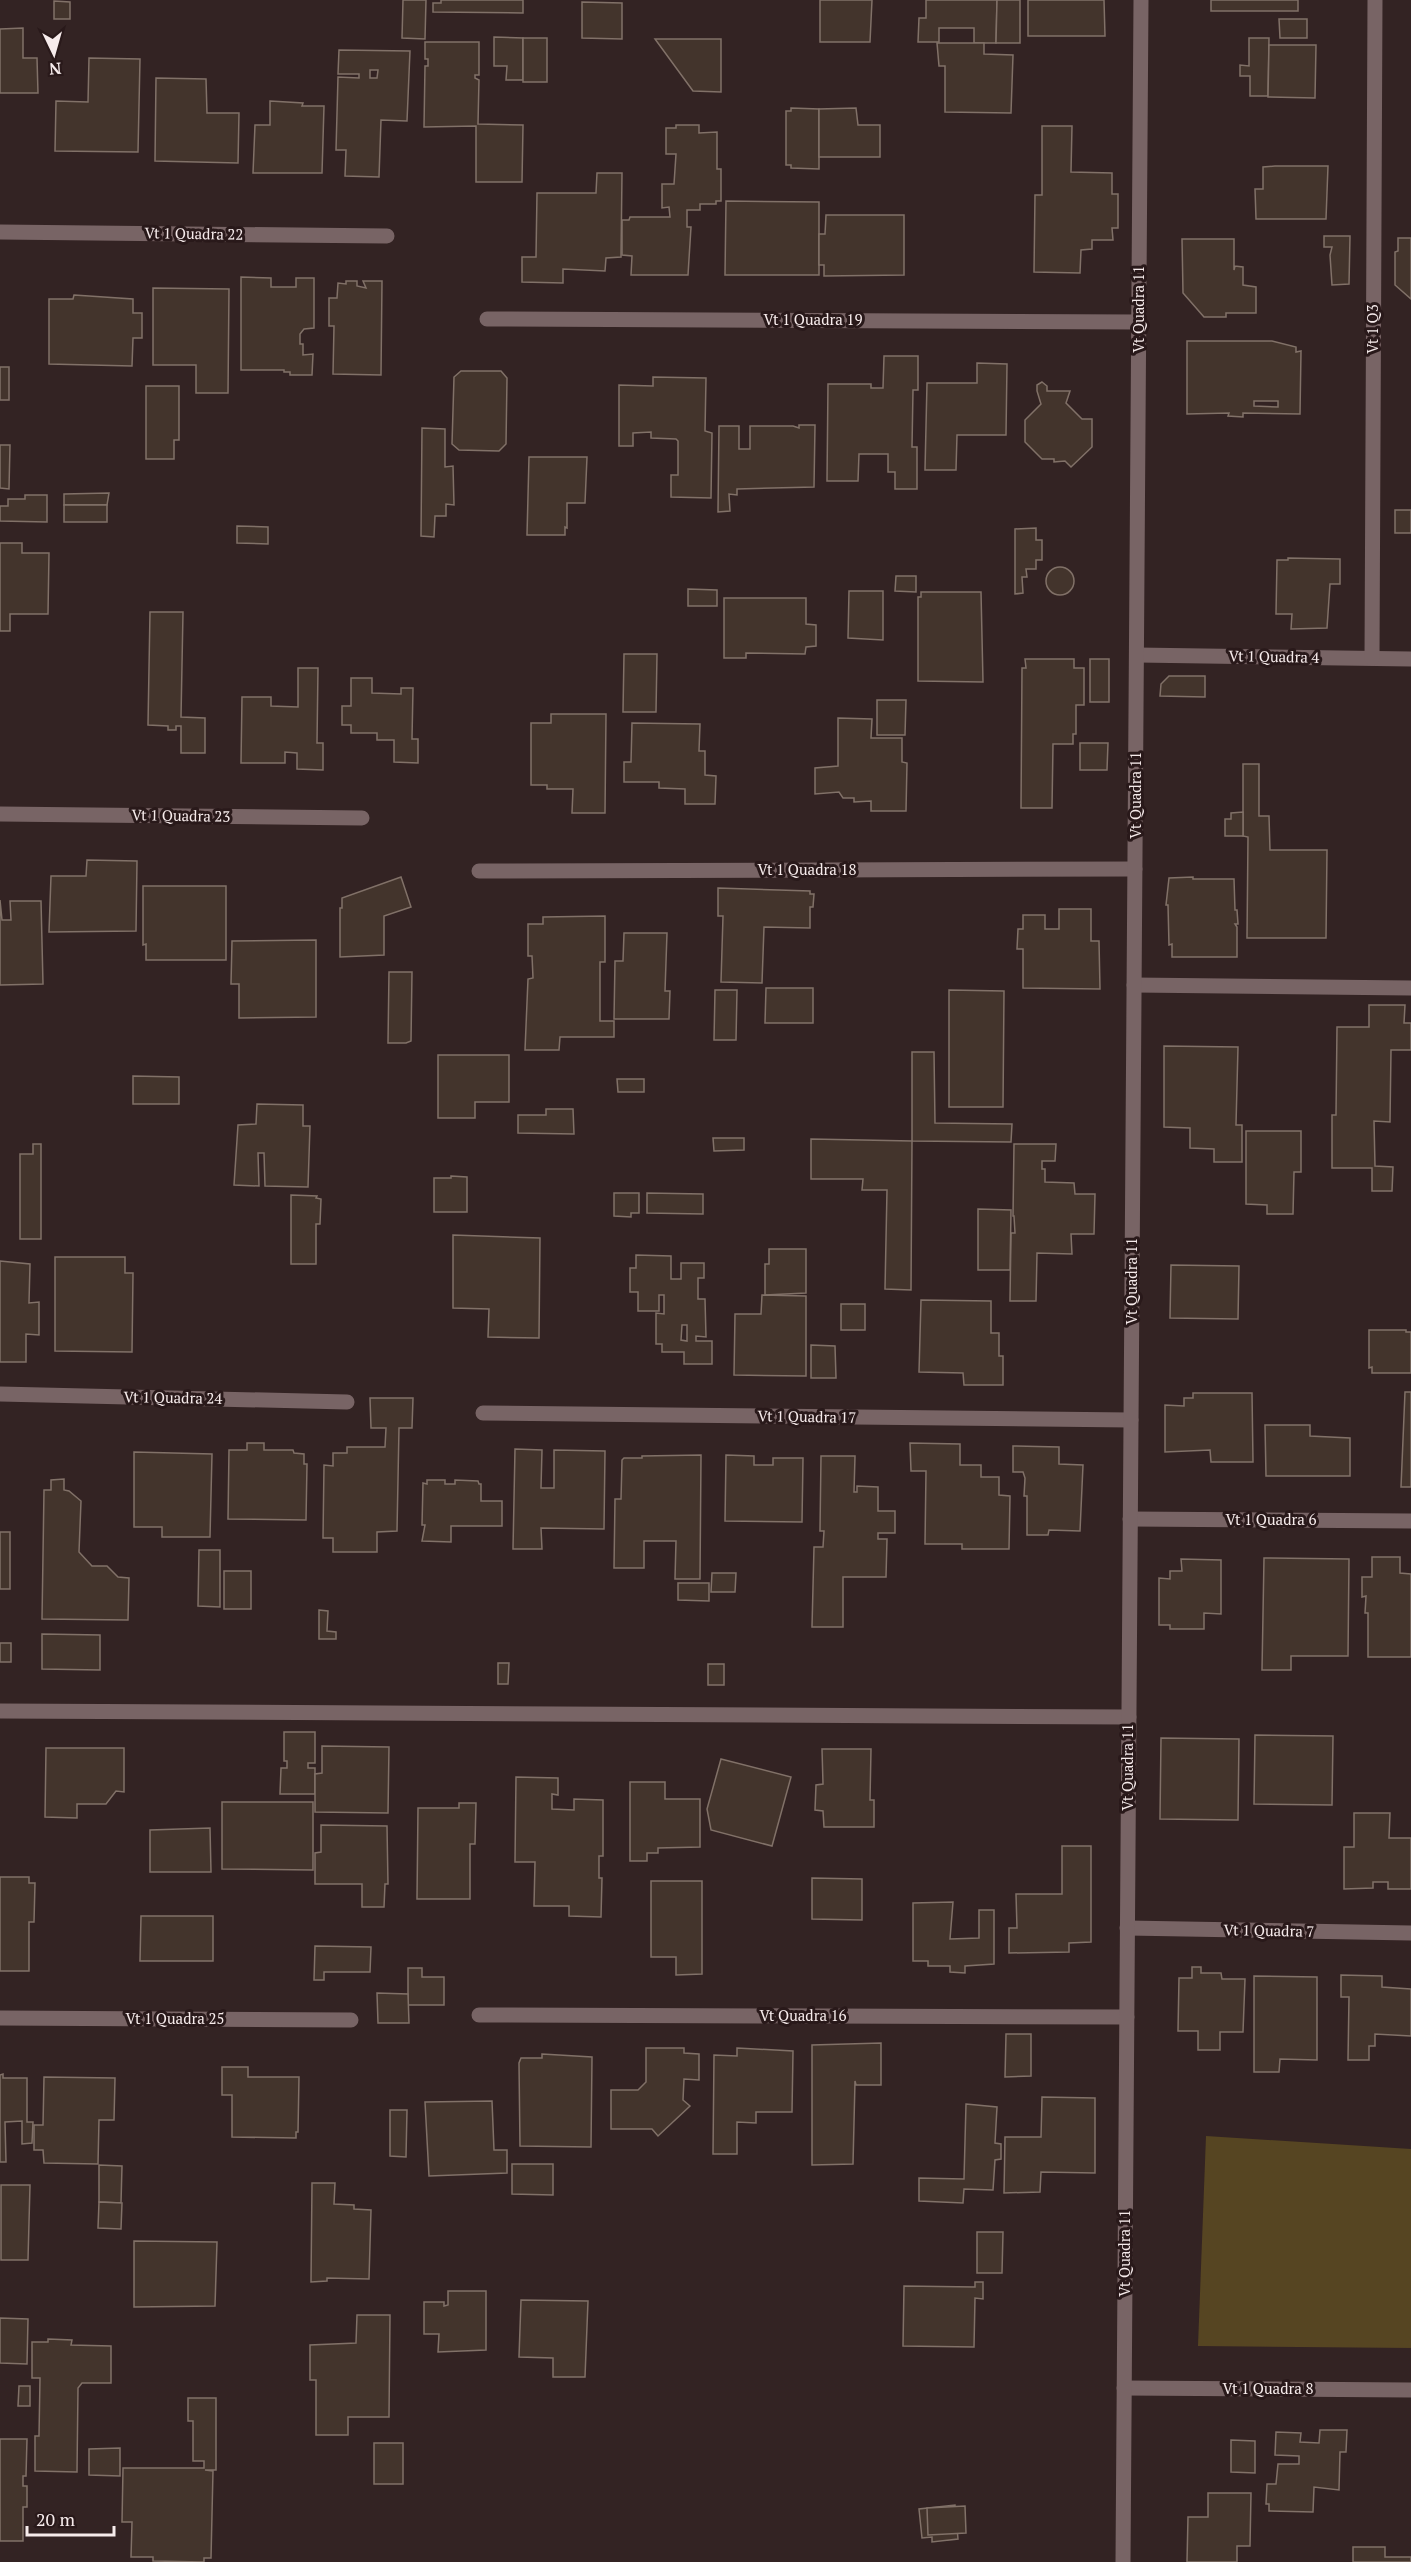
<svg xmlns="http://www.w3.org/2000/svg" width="1411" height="2562" viewBox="0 0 1411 2562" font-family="'PT Serif',serif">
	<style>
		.green { fill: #564522 }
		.building { fill: #43342c; stroke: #817168; stroke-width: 1.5; fill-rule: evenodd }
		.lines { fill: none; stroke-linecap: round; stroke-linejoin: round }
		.minor { stroke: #786465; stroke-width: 15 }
		.labels { text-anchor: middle; stroke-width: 6; stroke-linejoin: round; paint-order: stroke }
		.street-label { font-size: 15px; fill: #f6ebeb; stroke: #29191a }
	</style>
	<rect width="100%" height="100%" fill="#332323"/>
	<path class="green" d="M1206,2136L1411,2149V2348L1198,2346Z"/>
	<g class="building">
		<path d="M403,0H426L425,39L402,38Z"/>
		<path d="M441,0H523V13L433,12V3H441Z"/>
		<path d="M820,0H872L870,42H820Z"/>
		<path d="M926,0H997L996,43H974V28H939V42H918L919,18H926Z"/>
		<path d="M997,0H1020V43H996Z"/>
		<path d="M1028,0H1104L1105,36H1028Z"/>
		<rect x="1211" y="0" width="87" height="11"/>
		<path d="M54,1L70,2V19H54Z"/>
		<path d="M582,2L622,3V39L582,38Z"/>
		<path d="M1279,19H1307V38H1280Z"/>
		<path d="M23,28V58H37L38,93H0V29Z"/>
		<path d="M494,37L523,38V80H506L507,66H494Z"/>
		<rect x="523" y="38" width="24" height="44"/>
		<path d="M1249,38H1269L1268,96H1250V76H1240V65L1249,66Z"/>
		<path d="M655,39H721V92L693,91Z"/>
		<path d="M425,42H479V75H475V78L479,80L478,124L523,125L522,182H476V126L424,127L425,66H428V59H425Z"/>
		<path d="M937,43H984V54L1013,55L1011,113L945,112V66H939Z"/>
		<path d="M1269,45H1316L1315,98L1268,97Z"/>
		<path d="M339,50L410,51L407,121L381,120L379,177L345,176L346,150H336L338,77L359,78V74H338ZM370,70H378L377,78H370Z"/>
		<path d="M89,58L140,59L138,152L55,151L56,101L88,102Z"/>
		<path d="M156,78L206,79L207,113H239L238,163L155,161Z"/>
		<path d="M270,101L303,103L302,106H324L322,173H253L255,125H270Z"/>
		<path d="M791,108L819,109V169L791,168V165H786V111H791Z"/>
		<path d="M856,108L858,125H880V157H819V109Z"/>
		<path d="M676,125H699V133L717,132V169H721V201H716V204H700V210H687V227H691L688,275H631L632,256L622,255V220H629L630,217H670L669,207L662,208V184H674L676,154H666V128H676Z"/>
		<path d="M1042,126H1072L1071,172L1112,173V194H1118V228H1112L1113,240H1092V249L1081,250L1080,273L1034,272L1035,195H1042Z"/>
		<path d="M1275,166H1328L1326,219H1256L1255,189H1263V167Z"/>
		<path d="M597,173H622L621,257L606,258L605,271L563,269V283L522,282V257H536L537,193H596Z"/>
		<path d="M726,201L819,202V275H725Z"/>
		<path d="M826,215H904V275L824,276V265H819V234H825Z"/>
		<path d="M1324,236H1350L1349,284L1332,285L1330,255L1332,247H1324Z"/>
		<path d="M1398,238H1411V299L1395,285V252L1398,251Z"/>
		<path d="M1182,239H1234V270L1235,266L1243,267V285L1256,287V313H1226V317H1204L1183,293Z"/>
		<path d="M241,277L271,278V287H296V278H314V328L304,329L300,334V344H303V355L313,354L312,375H290V372H284V370H241Z"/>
		<path d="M346,281H357V286L366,288L363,281H382L381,375L333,374L334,326H329V298H337L338,283L346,284Z"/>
		<path d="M153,288L229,289L228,393H196V365H153Z"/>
		<path d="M74,295L133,299V313H142V338H133L132,366L49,364V299H73Z"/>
		<path d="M1187,341H1272L1296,347V352L1301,351L1300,414L1243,413V417L1228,416L1229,413L1187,414ZM1254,401H1278V407L1254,406Z"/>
		<path d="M884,356H918V390H913L912,447H917V489H895V472H888V454H859L858,481H827L828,384H871V388H883Z"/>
		<path d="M977,363L1007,364L1006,435H957L956,470H925L927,383H977Z"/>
		<rect x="0" y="367" width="9" height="33"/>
		<path d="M461,371H501L507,378L506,444L499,451L459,450L452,444L454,377Z"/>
		<path d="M653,377L706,378L705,431L712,433L711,498L671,497V475H678V441L676,439L651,438V432L633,433V446H619V385L653,386Z"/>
		<path d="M1042,382L1047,386V391H1070L1066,403L1082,419H1092V447L1071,467L1065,461L1054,462V459H1042L1025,442V420L1041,404L1037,391V385Z"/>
		<path d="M146,386H179V440H174V459H146Z"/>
		<path d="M799,425H815L814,487L737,489V495L729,494L730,511L718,512L719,426H739V449H750V426H793L799,428Z"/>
		<path d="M422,428L445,429V467L453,466L454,505L446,504V516H435L434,537L421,536Z"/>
		<path d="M0,445H10L9,489L0,488Z"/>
		<path d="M529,457H587L585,503H567V528L565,527V535H527Z"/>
		<path d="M109,493L107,505H64V494Z"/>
		<path d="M25,495H47V522L0,521V506H8V499H25Z"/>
		<rect x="64" y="505" width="43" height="17"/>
		<rect x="1395" y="510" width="16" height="23"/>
		<path d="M237,526L268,527V544L237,543Z"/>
		<path d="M1036,528V540H1042V560H1036V569H1026L1027,577H1022L1023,593L1015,594V529Z"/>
		<path d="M0,543H22V553H49L48,614H10V631H0Z"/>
		<path d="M1288,558L1340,559V584H1330L1327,628L1291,629L1292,614H1276L1277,560H1288Z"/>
		<circle cx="1060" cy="581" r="14"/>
		<path d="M896,576H916V592L895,591Z"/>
		<path d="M688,589L717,590V606H688Z"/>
		<path d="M849,591H883V640L848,638Z"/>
		<path d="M921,592H981L983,682L918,681V597H921Z"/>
		<path d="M724,598H806V624L816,625V646L806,647L805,654L746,653V658H724Z"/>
		<path d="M150,612H183L181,717L205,718V753H181V726H176V730H168V726L148,725Z"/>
		<path d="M624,654H657L656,712H623Z"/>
		<path d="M1025,659H1074V668H1084V705H1076V734H1073V744H1053L1052,808H1021L1022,668H1026Z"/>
		<rect x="1090" y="659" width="19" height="43"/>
		<path d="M298,668H318L317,743H323V770L297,769V753L285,752V763H241L242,697H271V706L298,707Z"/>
		<path d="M1169,676H1205V697L1160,696L1161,684Z"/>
		<path d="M351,678H372V693L401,694V688H413L412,739H418V763L394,762V740H377V733H351V725H342V706H351Z"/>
		<path d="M877,700H906L905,735H877Z"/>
		<path d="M551,714H606L605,813H572L573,789H547V785H531V723H551Z"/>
		<path d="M838,718L872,719L871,738H902V762L907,763L906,811H871V801L854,802V798H843L839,792L815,794V768L838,766Z"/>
		<path d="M632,723L700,724L699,751H705V775L716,776L715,804H685V789L659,788V782H624V762H631Z"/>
		<path d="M1080,743H1108L1107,770H1080Z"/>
		<path d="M1243,764H1259V816H1269L1270,850H1327L1326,938H1247L1248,837L1243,836Z"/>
		<path d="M1243,812V836H1225V819H1231V813Z"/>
		<path d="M87,860L137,861L136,931L49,932L51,876H86Z"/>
		<path d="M401,877L411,907L384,916V955L340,957V908H342V898Z"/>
		<path d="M1193,877V879H1234L1235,910H1237L1238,924H1235L1237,927V957H1172V944L1169,945L1168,905H1166L1169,878Z"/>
		<path d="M143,886H226V960H146V944L143,945Z"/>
		<path d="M718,888L810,891V894H814L813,907H810V928L764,927L762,983L721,982L723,916H718Z"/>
		<path d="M0,900L2,920H11L10,901H41L43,984L0,985Z"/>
		<path d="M1059,909H1091V941H1099L1100,989L1023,988V949H1017L1018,929H1023V915H1045V929H1059Z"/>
		<path d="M605,916V962H600V1021H614V1037H560L559,1050H525L528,979L533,978L532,956H528V924H543V917Z"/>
		<path d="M624,933H667L665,991H670L669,1019H614L615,961H623Z"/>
		<path d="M316,940V1017L239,1018V984H231L232,941Z"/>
		<path d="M389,972H412L411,1041L406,1043H388Z"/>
		<path d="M766,988H813V1023H765Z"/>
		<path d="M715,990H737L736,1040H714Z"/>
		<path d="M949,990L1004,991L1003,1107H949Z"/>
		<path d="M1369,1005H1405L1404,1023H1411V1050H1391L1390,1122L1374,1121L1375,1166L1393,1167L1392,1191H1372V1168H1332V1115H1336L1337,1027H1369Z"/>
		<path d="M1164,1046L1238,1047L1236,1125H1242V1162H1214V1149L1190,1148V1128L1164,1127Z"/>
		<path d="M912,1052H934L935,1123L1012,1124L1011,1142L912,1141Z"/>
		<path d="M438,1055H509V1102H475V1118H438Z"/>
		<path d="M133,1076L179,1077V1104H133Z"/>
		<path d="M617,1079H644V1092H618Z"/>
		<path d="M257,1104L303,1105V1126H310L308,1187L265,1186L264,1153H258L259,1186L234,1185L238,1125L256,1124Z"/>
		<path d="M546,1109H573L574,1134L518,1133V1115H546Z"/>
		<path d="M1246,1131H1301V1172H1294L1293,1214H1267V1205L1246,1204Z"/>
		<path d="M713,1138H744V1150L714,1151Z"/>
		<path d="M811,1139L912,1141L911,1290L885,1289L887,1190H862L863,1179H811Z"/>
		<path d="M33,1144H41V1239H20V1154H33Z"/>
		<path d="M1014,1144H1056L1055,1161H1042V1169H1045V1182L1074,1183L1075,1194H1095L1094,1234H1071L1072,1254L1037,1253L1036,1301H1010L1011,1233H1015L1014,1216H1013Z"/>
		<path d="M451,1176L467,1177V1212H434V1178H451Z"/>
		<path d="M614,1193H639V1213H631V1217L614,1216Z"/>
		<path d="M647,1193L703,1194V1214L647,1213Z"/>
		<path d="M291,1195L317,1196L316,1198L321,1199L320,1224H316V1264H291Z"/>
		<path d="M978,1209L1011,1210L1010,1270H978Z"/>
		<path d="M453,1235L540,1238L539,1338L488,1337L489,1309L453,1308Z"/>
		<path d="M769,1249H806V1293L765,1295V1264H769Z"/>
		<path d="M636,1255L671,1256V1279H681V1263H704V1278H698V1299H705L706,1337L696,1336V1341H712V1364H684V1352H662V1344H656V1313L664,1314V1295H659V1311H638V1292H630V1268H636ZM682,1325H687V1341L681,1340Z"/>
		<path d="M55,1257H125V1273H133L132,1352L55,1351Z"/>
		<path d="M0,1261L30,1264L29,1303L39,1302V1335L26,1334V1362H0Z"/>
		<path d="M1171,1265L1239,1266L1238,1319L1170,1318Z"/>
		<path d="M762,1295L806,1296V1376L734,1375L735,1314H761Z"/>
		<path d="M921,1300L991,1301V1333H999V1356H1003V1385H964L963,1373L919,1372Z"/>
		<rect x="841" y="1304" width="24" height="26"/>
		<path d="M1369,1330H1406V1332H1411V1373H1372V1367L1369,1368Z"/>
		<path d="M811,1345L835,1346L836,1378H811Z"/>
		<path d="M1405,1392H1411V1487H1401Z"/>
		<path d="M1193,1393H1252L1253,1462H1211L1210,1450L1165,1452V1405L1184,1406V1398H1193Z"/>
		<path d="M370,1398H413L412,1428H399L397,1531L377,1532V1552H333V1538H323L324,1465L333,1466V1453H347V1447H385L386,1428H371Z"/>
		<path d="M1265,1425H1310V1436L1350,1438V1476H1266Z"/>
		<path d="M247,1443H264V1450H293L294,1453L304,1454V1464H307L306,1520L228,1519L229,1450H247Z"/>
		<path d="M910,1443L960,1444V1465H981V1477H999V1495L1010,1496L1009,1549H962V1544H925L926,1471H911Z"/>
		<path d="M1013,1446L1059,1447V1464L1083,1465L1080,1531L1049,1530L1048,1535H1027V1496H1024L1025,1478L1023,1472H1013Z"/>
		<path d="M515,1449L542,1450L541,1488H554V1450L605,1451L604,1529L541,1528L542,1549H513Z"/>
		<path d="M134,1452L212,1454L210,1537H162V1527H134Z"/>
		<path d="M701,1455L700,1579H675L676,1541H644V1568H614L615,1499H621L622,1460L624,1458H642V1456Z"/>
		<path d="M726,1455L754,1456V1465H773V1458H803L802,1522L725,1521Z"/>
		<path d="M821,1456H855L854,1492H857V1486L878,1487V1511H895V1533H878V1539H887L886,1577H843V1627H812L814,1547H823L824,1531H820Z"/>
		<path d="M64,1479V1490L69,1491L81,1501L79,1552L92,1566H107L118,1577L129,1578L128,1620L42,1619L44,1490H51V1480Z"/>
		<path d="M427,1480H445V1484H455V1480L478,1481L479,1484H481V1501H502V1526H451V1542L422,1541L425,1525H422L423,1483L427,1484Z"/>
		<rect x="0" y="1532" width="10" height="57"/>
		<path d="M199,1550H220V1607L198,1606Z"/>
		<path d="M1372,1557H1400V1573L1411,1574V1657H1368V1613H1365L1366,1596L1362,1597V1577H1372Z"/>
		<path d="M1264,1558L1349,1559L1348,1656H1291V1670H1262Z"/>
		<path d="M1181,1559L1221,1560V1614L1204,1613V1629H1170V1625H1159V1578L1170,1579V1571H1182Z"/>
		<rect x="224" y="1571" width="27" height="38"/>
		<path d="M712,1573H736L735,1592H711Z"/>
		<path d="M678,1583H709V1601L678,1600Z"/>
		<path d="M319,1610L328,1611L327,1631L336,1632V1639H319Z"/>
		<path d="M42,1634L100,1635V1670L42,1669Z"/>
		<rect x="0" y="1643" width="11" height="19"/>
		<path d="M498,1663H509L508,1684H498Z"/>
		<rect x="708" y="1664" width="16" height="21"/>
		<path d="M284,1732H315V1763H308V1768H315V1794H280L281,1768H287V1761H284Z"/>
		<path d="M1255,1735L1333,1736L1332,1805L1254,1804Z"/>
		<path d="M1161,1738L1239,1739L1238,1820L1160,1819Z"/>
		<path d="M322,1746L389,1747L388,1813L315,1812V1774L322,1773Z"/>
		<path d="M46,1748H124V1792L116,1791L106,1804H77V1818L45,1817Z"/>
		<path d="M822,1749H871L870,1800H874V1827H824L823,1811L815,1810L816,1785L823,1784Z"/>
		<path d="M721,1759L791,1777L772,1846L711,1830L707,1809Z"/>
		<path d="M516,1777L558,1778V1795L552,1794V1809L574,1810V1799L603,1800V1856H599V1878H602L601,1917L569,1916V1906H534L535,1862H515Z"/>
		<path d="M630,1782H665V1799H700V1847L658,1848V1853H647V1861H630Z"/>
		<path d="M222,1802H313V1870L222,1869Z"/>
		<path d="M459,1803H476L475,1844H470V1899H417L418,1808H459Z"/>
		<path d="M1354,1813H1390L1389,1838H1411V1889H1388V1882H1373V1888L1344,1889V1847H1354Z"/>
		<path d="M321,1825L387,1826L388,1884H385L384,1907H362V1884H315V1853L321,1852Z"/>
		<path d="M210,1828L211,1872H150V1830Z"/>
		<path d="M1062,1846H1091V1942L1069,1943V1952L1009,1953V1928H1017L1016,1894H1062Z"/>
		<path d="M0,1877H29V1883H35L34,1922H29V1971H0Z"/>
		<path d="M812,1878L862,1879V1920L812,1919Z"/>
		<path d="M651,1881H702V1974L676,1975V1957H651Z"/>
		<path d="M953,1902L950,1939L979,1938V1910H994V1964L965,1966V1973L950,1972V1966H928V1961H913V1903Z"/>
		<path d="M141,1916H213V1961H140Z"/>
		<path d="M315,1946L371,1947L370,1972H324V1980H314Z"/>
		<path d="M1192,1967H1201V1973H1221L1222,1979H1245L1243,2032H1220V2050H1198V2031H1178L1179,1978H1192Z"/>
		<path d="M408,1968H422V1977H444V2005H408Z"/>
		<path d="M1341,1975L1382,1976V1987L1411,1989V2036L1375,2034V2046H1369V2060H1348L1349,1997H1341Z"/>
		<path d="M1254,1976L1317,1977V2060L1280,2059L1279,2072H1254Z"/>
		<path d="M377,1993L408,1994L409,2023H378Z"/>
		<path d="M1006,2034H1031V2076L1005,2077Z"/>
		<path d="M881,2043V2085H856L855,2081L853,2164L812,2165V2045Z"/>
		<path d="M646,2048H684V2053L699,2054V2080L684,2079L683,2100L690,2106L658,2136L652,2129H611V2090H638L646,2082Z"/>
		<path d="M737,2048L793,2051L792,2112H756V2123L737,2122V2154H713L714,2055L737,2056Z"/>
		<path d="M542,2054L592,2057L591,2147L520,2146L519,2063L521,2058H542Z"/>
		<path d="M222,2067H248V2077H299L298,2132H296V2138L232,2137V2095H222Z"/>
		<path d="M3,2074V2078H27V2122H33L32,2143L22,2144V2121L5,2122L6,2162H0V2075Z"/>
		<path d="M44,2077L115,2078L114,2120H99L98,2164L44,2163L43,2150H34V2125H43Z"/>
		<path d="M1042,2097L1095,2098V2173L1041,2172L1040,2192L1004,2193L1005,2137H1041Z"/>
		<path d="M492,2101L494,2150H507V2173L429,2176L425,2102Z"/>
		<path d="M966,2104L997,2107L995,2143L1001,2144V2159L995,2160L993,2190L964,2189L963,2203L919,2201V2178L964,2179Z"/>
		<path d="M390,2110H407L406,2157L390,2156Z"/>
		<path d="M512,2164H553V2195L512,2194Z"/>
		<path d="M99,2165L122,2166L121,2203L99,2202Z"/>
		<path d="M312,2183H335L334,2204L354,2205V2209L371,2210L369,2279L327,2278V2281L311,2282Z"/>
		<path d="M1,2185H30L28,2260H1Z"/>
		<path d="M99,2202L122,2203L121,2229L98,2228Z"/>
		<path d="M977,2232H1003L1002,2273H977Z"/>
		<path d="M134,2241L217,2242L215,2306L134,2307Z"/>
		<path d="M975,2282H983V2299L975,2298L974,2347L903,2346L904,2286L975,2287Z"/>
		<path d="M448,2291H486V2350L438,2352L439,2334H424V2302H444V2306L448,2305Z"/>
		<path d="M521,2300L588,2301L585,2377H553V2358L519,2357Z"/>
		<path d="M357,2315H390L389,2417H348V2435H316V2380H310V2345L356,2343Z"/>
		<path d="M0,2318L28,2319L27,2364L0,2363Z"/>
		<path d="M48,2339L72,2340L71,2345L111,2346V2383H82L78,2388L77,2472L35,2471V2436H39L40,2378H32V2342H48Z"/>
		<path d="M19,2386H30V2406H18Z"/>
		<path d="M188,2398H216V2470H205L213,2471L211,2558H204V2562L153,2561V2557H131L132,2522H122L123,2468H204V2461H193V2421H188Z"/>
		<path d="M1320,2430H1347L1346,2452H1340L1339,2490L1314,2487L1313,2512L1269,2511V2504H1266L1267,2484H1276L1278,2464H1299V2456L1275,2455L1276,2432L1301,2433L1300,2442L1319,2443Z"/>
		<path d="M0,2439H27L26,2476H23V2486H27V2507H23V2541H0Z"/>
		<path d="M1231,2440L1255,2441V2473L1231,2472Z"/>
		<rect x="374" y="2443" width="29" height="41"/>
		<path d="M120,2448V2476L89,2475V2449Z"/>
		<path d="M1208,2493H1251L1250,2546H1237V2562H1187L1188,2517H1208Z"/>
		<path d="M955,2505L958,2539L932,2542V2537L922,2538L919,2509Z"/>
		<path d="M965,2506L966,2533L928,2535L927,2508Z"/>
		<path d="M1353,2547H1385V2557H1411V2562H1353Z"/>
	</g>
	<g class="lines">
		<g class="minor">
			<path d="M0,232L387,236"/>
			<path d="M487,319L1139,322"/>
			<path d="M1137,655L1411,659"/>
			<path d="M1372,658L1375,0"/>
			<path d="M0,814L362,818"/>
			<path d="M479,871L1135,869"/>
			<path d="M1134,985L1411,988"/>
			<path d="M0,1394L347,1402"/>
			<path d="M483,1413L1131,1420"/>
			<path d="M1130,1519L1411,1521"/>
			<path d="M0,1711L1129,1717"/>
			<path d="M1127,1928L1411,1933"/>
			<path d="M479,2015L1127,2017"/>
			<path d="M0,2018L351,2020"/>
			<path d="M1124,2388L1411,2390"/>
			<path d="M1123,2562L1141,0"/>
		</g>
	</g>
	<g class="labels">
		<g class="street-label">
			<text transform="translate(194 234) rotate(1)" y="5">Vt 1 Quadra 22</text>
			<text transform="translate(1139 309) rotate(-90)" y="5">Vt Quadra 11</text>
			<text x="813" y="325">Vt 1 Quadra 19</text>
			<text transform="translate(1373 329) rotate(-90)" y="5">Vt 1 Q3</text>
			<text transform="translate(1274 657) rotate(1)" y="5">Vt 1 Quadra 4</text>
			<text transform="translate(1136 795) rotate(-90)" y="5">Vt Quadra 11</text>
			<text transform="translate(181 816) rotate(1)" y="5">Vt 1 Quadra 23</text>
			<text x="807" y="875">Vt 1 Quadra 18</text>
			<text transform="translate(1132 1281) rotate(-90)" y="5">Vt Quadra 11</text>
			<text transform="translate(173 1398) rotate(1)" y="5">Vt 1 Quadra 24</text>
			<text transform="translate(807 1417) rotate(1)" y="5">Vt 1 Quadra 17</text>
			<text x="1271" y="1525">Vt 1 Quadra 6</text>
			<text transform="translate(1128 1767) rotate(-90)" y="5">Vt Quadra 11</text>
			<text transform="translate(1269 1931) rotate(1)" y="5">Vt 1 Quadra 7</text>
			<text x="803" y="2021">Vt Quadra 16</text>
			<text x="175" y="2024">Vt 1 Quadra 25</text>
			<text transform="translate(1125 2253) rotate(-90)" y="5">Vt Quadra 11</text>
			<text x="1268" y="2394">Vt 1 Quadra 8</text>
		</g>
	</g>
	<g transform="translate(54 54) rotate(175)" stroke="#29191a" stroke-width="4.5" paint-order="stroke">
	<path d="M0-4.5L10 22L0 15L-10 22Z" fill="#f6ebeb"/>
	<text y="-9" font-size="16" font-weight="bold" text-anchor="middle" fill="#f6ebeb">N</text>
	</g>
	<path d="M27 2526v9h87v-9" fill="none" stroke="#f6ebeb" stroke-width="3"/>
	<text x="36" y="2526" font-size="18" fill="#f6ebeb" stroke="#29191a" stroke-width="4.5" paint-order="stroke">20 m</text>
</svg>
